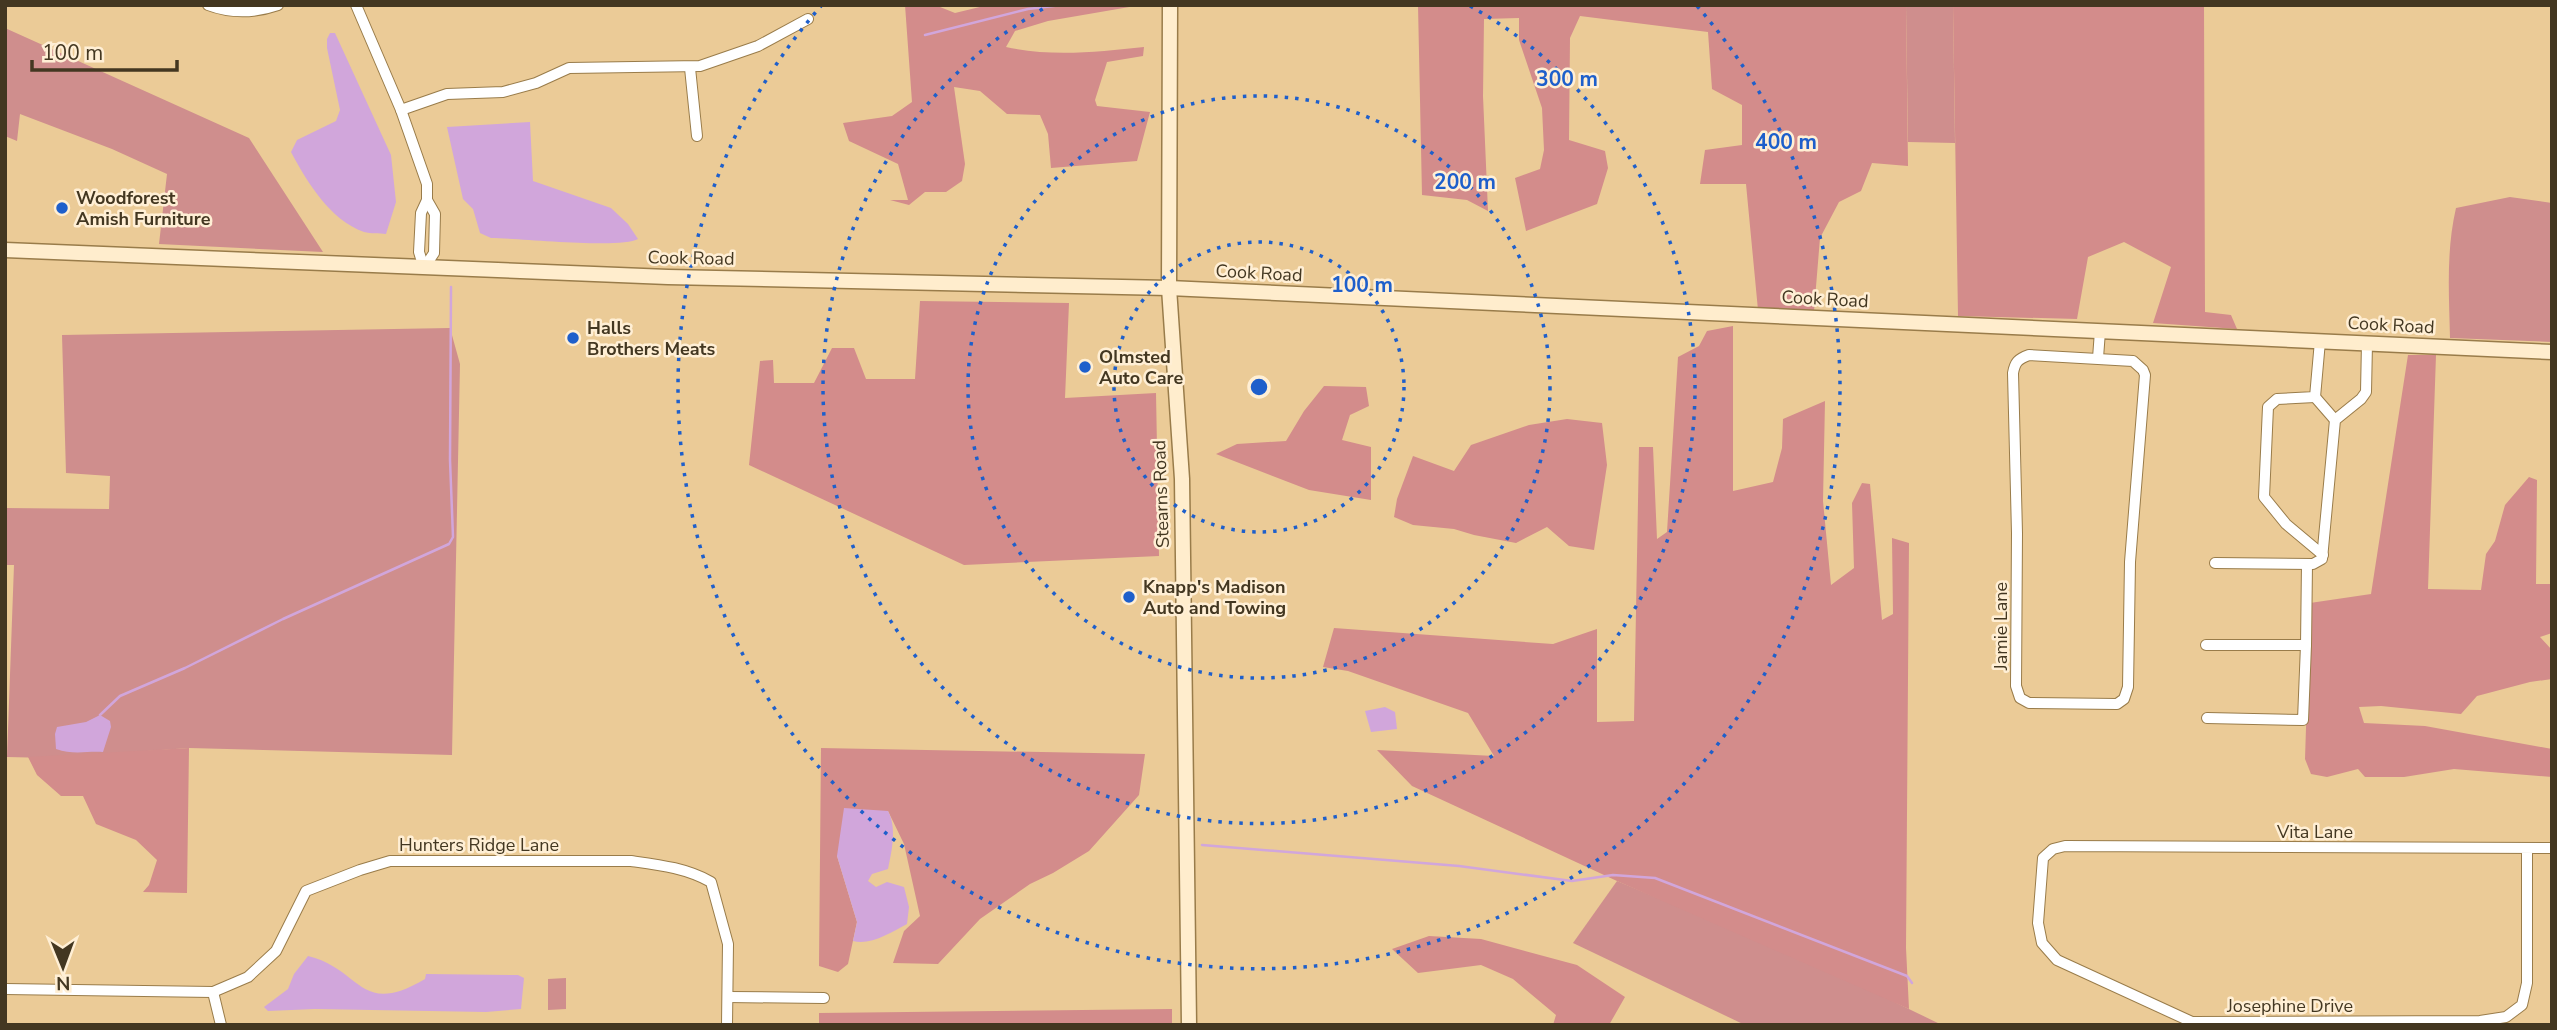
<svg xmlns="http://www.w3.org/2000/svg" width="2557" height="1030" viewBox="0 0 2557 1030" font-family="'Nunito Sans',sans-serif">
	<style>
		.green { fill: #cf8e8d }
		.forest { fill: #d38c8b }
		.water { fill: #d1a6db }
		.lines { fill: none; stroke-linecap: round; stroke-linejoin: round }
		.stream { stroke: #d1a6db; stroke-width: 2.5 }
		.street-casing { stroke: #997c4a; stroke-width: 12 }
		.secondary-casing { stroke: #997c4a; stroke-width: 17 }
		.street { stroke: #fff; stroke-width: 10 }
		.secondary { stroke: #ffedcd; stroke-width: 14 }
		.ring { fill: none; stroke: #1e5fcb; stroke-width: 3.5; stroke-dasharray: 3.5 7 }
		.poi-dot { fill: #1e5fcb; stroke: #ffefd5; stroke-width: 2.5 }
		.labels { text-anchor: middle; stroke-width: 5; stroke-linejoin: round; paint-order: stroke }
		.poi-label { font-size: 18px; font-weight: bold; fill: #433721; stroke: #ffefd5; text-anchor: start }
		.street-label { font-size: 18px; fill: #433721; stroke: #ffefd5 }
		.centre { fill: #1e5fcb; stroke: #ffefd5; stroke-width: 3.5 }
		.ring-label { font-size: 21px; text-anchor: middle; font-weight: bold; fill: #1e5fcb; stroke: #ffefd5; stroke-width: 5; stroke-linejoin: round; paint-order: stroke }
	</style>
	<rect width="100%" height="100%" fill="#ebcb97"/>
	<g class="green">
		<path d="M1906,5H1953L1955,143L1908,142Z"/>
		<path d="M5,28L249,138L323,252L159,244L167,174L112,149L20,114L17,141L5,136Z"/>
		<path d="M2510,197L2552,203V342L2450,338C2449,294 2446,251 2456,208Z"/>
		<path d="M450,328L460,364L452,755L189,748L50,758L7,757L14,565H5V508L109,509L110,476L66,473L62,335Z"/>
		<path d="M1617,881L1824,968L1942,1025H1745L1573,943Z"/>
		<path d="M566,978V1009L548,1010V979Z"/>
	</g>
	<g class="forest">
		<path d="M905,5H935L955,13L988,5H1141L1048,21L1015,31L1006,47C1050,57 1099,52 1144,47L1143,56L1107,62L1095,100L1097,106L1150,112L1137,161L1051,168L1048,134L1040,115L1007,114L980,91L954,87L965,164L962,181L946,192H925L909,205L890,200H908L898,164L849,141L843,123L892,116L912,102Z"/>
		<path d="M1418,5H1906L1908,166L1872,163L1861,191L1839,202L1820,238L1814,311L1758,310L1746,184H1700L1705,150L1742,145V105L1712,89L1708,32L1580,16L1570,38L1569,140L1605,151L1608,168L1597,204L1526,231L1515,178L1540,169L1544,150L1542,108L1519,40V18L1484,19L1483,96L1488,211L1467,200L1422,195Z"/>
		<path d="M1953,5H2204L2205,312L2231,315L2237,329L2153,323L2171,267L2124,242L2088,257L2077,319L1958,316Z"/>
		<path d="M920,301L1069,303L1065,398L1156,393L1159,556L964,565L749,465L760,361L773,360L774,383H814L832,348H854L866,379H915Z"/>
		<path d="M1733,326V491L1773,482L1782,448L1783,419L1825,401L1823,501L1831,585L1854,568L1852,503L1862,483L1870,484L1882,620L1893,614L1892,538L1909,543L1906,948L1909,1009L1617,881L1412,786L1377,750L1494,756L1468,713L1348,671L1323,667L1334,628L1553,644L1597,629V722L1634,721L1639,447H1653L1657,539L1667,532L1678,357L1699,346L1707,331Z"/>
		<path d="M2408,355H2436L2428,589L2481,590L2486,554L2495,541L2505,505L2529,477L2537,480L2536,584H2552V633L2540,637L2552,650V679L2530,682L2477,696L2461,714L2381,706L2359,707L2364,723L2425,726L2552,749V777L2454,769L2404,777H2365L2358,769L2327,777L2311,774L2305,759L2310,603L2371,594Z"/>
		<path d="M1324,386L1366,387L1369,406L1350,415L1342,440L1371,447V500L1309,490L1216,454L1237,444L1286,441L1304,411Z"/>
		<path d="M1567,419L1602,423L1607,465L1594,550L1569,546L1547,527L1516,543L1474,535L1454,529L1413,525L1394,517L1397,499L1413,456L1454,471L1471,445L1529,425Z"/>
		<path d="M189,748L187,893L143,892L149,885L157,860L136,840L96,824L83,796H61L37,775L28,757Z"/>
		<path d="M821,748L1145,754L1139,795L1089,851L1053,873L1030,884L980,919L938,964L893,963L904,931L920,916L904,844L888,811L837,856L857,922L848,964L838,972L819,966Z"/>
		<path d="M1429,936L1481,939L1577,965L1625,997L1609,1025H1553L1556,1015L1513,979L1481,965L1418,973L1392,949Z"/>
		<path d="M1172,1009V1025H819V1013Z"/>
	</g>
	<g class="water">
		<path d="M330,33H335L391,155L396,202L386,234C379,233 371,234 364,232C330,220 307,182 291,152L297,140L336,121L340,110L327,48V39Z"/>
		<path d="M530,122L533,181L611,208L628,224L638,239C621,249 518,238 491,238L480,233L473,209L463,199L447,127Z"/>
		<path d="M1385,707L1395,712L1397,729L1371,732L1365,711Z"/>
		<path d="M100,715L110,721L111,727L103,752C86,751 73,755 56,749L55,734L57,727L86,722Z"/>
		<path d="M844,808L888,811C897,828 892,850 888,869L872,874L868,881L876,887L887,882L904,887L909,907L907,924C892,932 870,946 853,941L857,922L837,856Z"/>
		<path d="M308,956C362,969 359,1018 425,979L426,974L518,975L524,978L521,1009L486,1012L315,1009L268,1011L264,1007L288,989L294,974Z"/>
	</g>
	<g class="lines">
		<g class="stream">
			<path d="M925,35L1028,9L1062,5"/>
			<path d="M100,715L120,696L185,668L283,619L449,544L453,537L450,460L451,287"/>
			<path d="M1202,845L1459,866L1572,881L1613,875L1655,878L1907,976L1912,983"/>
		</g>
		<g class="street-casing">
			<g id="street">
				<path d="M208,5C232,14 255,13 278,5"/>
				<path d="M356,5L401,110L427,184V200L421,213L419,252L424,268"/>
				<path d="M690,68L697,136"/>
				<path d="M401,110L447,94L503,92L536,83L569,68L700,66L758,46L808,19"/>
				<path d="M424,268L434,253L435,214L427,200"/>
				<path d="M2320,341L2315,397L2277,399L2268,407L2264,497L2286,524L2323,555"/>
				<path d="M2029,355L2133,361L2143,370L2145,375L2130,562L2128,687L2124,699L2117,704L2029,703L2020,698L2016,686L2017,533L2013,373C2015,362 2018,359 2029,355Z"/>
				<path d="M2098,358L2100,331"/>
				<path d="M2315,397L2335,420"/>
				<path d="M2215,563L2313,564L2322,559L2335,420L2361,399L2366,392L2367,343"/>
				<path d="M2206,645H2306L2307,564"/>
				<path d="M2207,718L2303,720L2306,645"/>
				<path d="M2527,848V983L2522,1005L2506,1017L2480,1021L2192,1022L2057,960L2042,943L2038,923L2043,858L2053,849L2065,846L2552,848"/>
				<path d="M5,989L213,992L248,977L276,951L306,891L360,870L390,861H631C660,865 686,868 711,882L728,944L727,1025"/>
				<path d="M213,992L221,1025"/>
				<path d="M728,997L824,998"/>
			</g>
		</g>
		<g class="secondary-casing">
			<g id="secondary">
				<path d="M1170,5L1169,288L1182,479L1189,1025"/>
				<path d="M5,250L668,277L1169,288L2552,352"/>
			</g>
		</g>
		<use href="#street" class="street"/>
		<use href="#secondary" class="secondary"/>
	</g>
	<g class="ring">
		<circle cx="1259" cy="387" r="145"/>
		<circle cx="1259" cy="387" r="291"/>
		<path d="M1470 6A436 436 0 1 1 1048 6"/>
		<path d="M1697 6A581 581 0 1 1 821 6"/>
	</g>
	<g class="poi-dot">
		<circle cx="62" cy="208" r="7"/>
		<circle cx="573" cy="338" r="7"/>
		<circle cx="1085" cy="367" r="7"/>
		<circle cx="1129" cy="597" r="7"/>
	</g>
	<g class="labels">
		<g class="poi-label">
			<text x="76" y="204">Woodforest<tspan x="76" dy="21">Amish Furniture</tspan></text>
			<text x="587" y="334">Halls<tspan x="587" dy="21">Brothers Meats</tspan></text>
			<text x="1099" y="363">Olmsted<tspan x="1099" dy="21">Auto Care</tspan></text>
			<text x="1143" y="593">Knapp's Madison<tspan x="1143" dy="21">Auto and Towing</tspan></text>
		</g>
		<g class="street-label">
			<text transform="translate(691 258) rotate(1)" y="6">Cook Road</text>
			<text transform="translate(1259 273) rotate(3)" y="6">Cook Road</text>
			<text transform="translate(1825 299) rotate(3)" y="6">Cook Road</text>
			<text transform="translate(2391 325) rotate(3)" y="6">Cook Road</text>
			<text transform="translate(1161 494) rotate(-92)" y="6">Stearns Road</text>
			<text transform="translate(2001 626) rotate(-90)" y="6">Jamie Lane</text>
			<text x="2315" y="838">Vita Lane</text>
			<text x="479" y="851">Hunters Ridge Lane</text>
			<text x="2290" y="1012">Josephine Drive</text>
		</g>
	</g>
	<circle cx="1259" cy="387" r="10" class="centre"/>
	<g class="ring-label">
		<text x="1567" y="86">300 m</text>
		<text x="1786" y="149">400 m</text>
		<text x="1465" y="189">200 m</text>
		<text x="1362" y="292">100 m</text>
	</g>
	<rect width="2557" height="1030" fill="none" stroke="#433721" stroke-width="14"/>
	<g transform="translate(63 967) rotate(179)" stroke="#ffefd5" stroke-width="5" paint-order="stroke">
	<path d="M0-5L12 26L0 18L-12 26Z" fill="#433721"/>
	<text y="-10" font-size="19" font-weight="bold" text-anchor="middle" fill="#433721">N</text>
	</g>
	<path d="M32 60v10h145v-10" fill="none" stroke="#433721" stroke-width="3.5"/>
	<text x="42" y="60" font-size="21" fill="#433721" stroke="#ffefd5" stroke-width="5" paint-order="stroke">100 m</text>
</svg>
